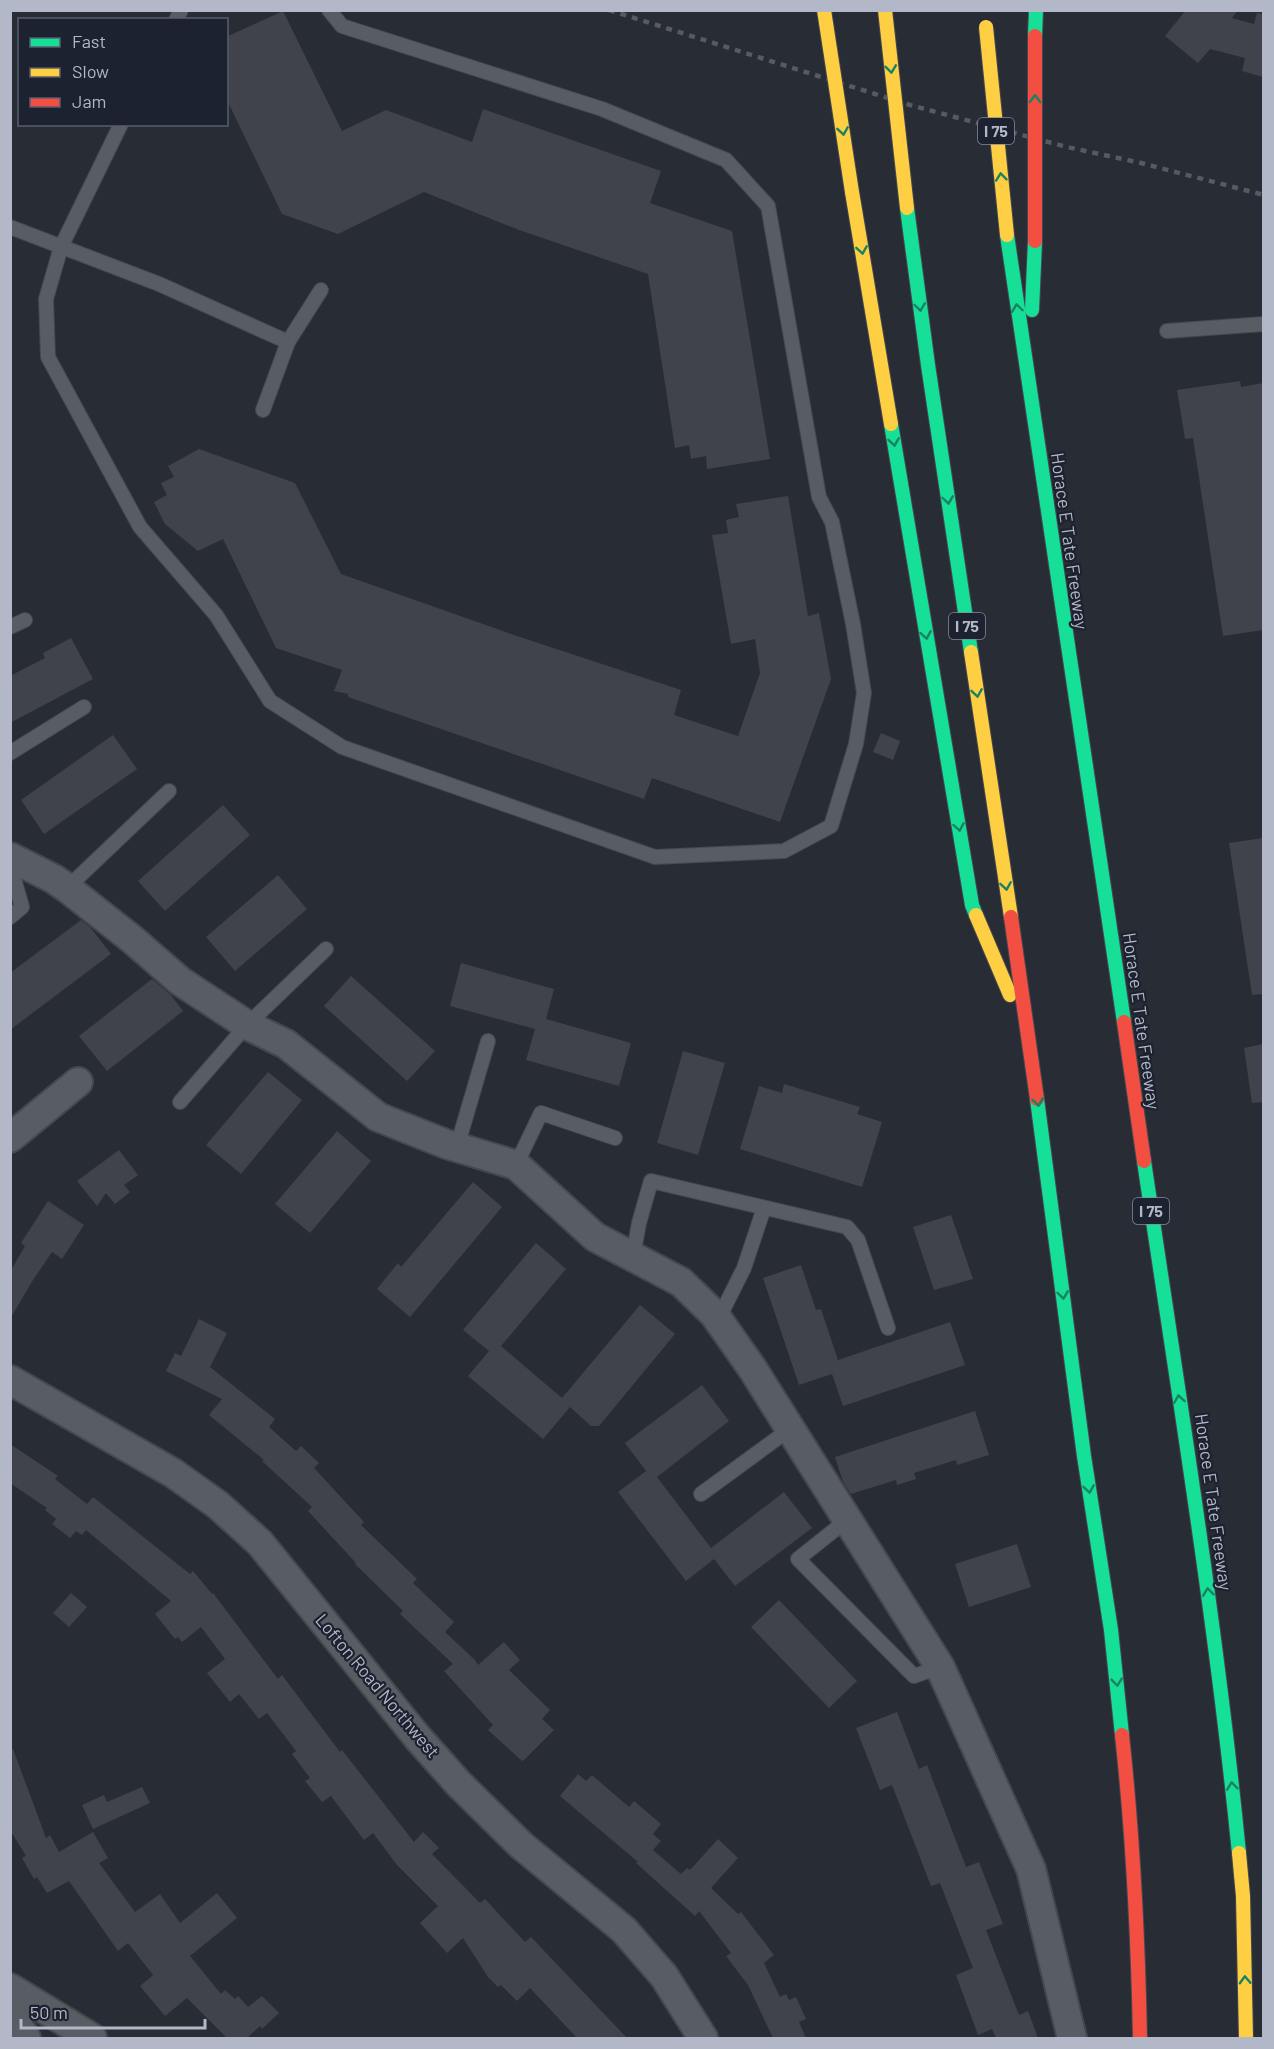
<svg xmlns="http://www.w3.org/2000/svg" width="1274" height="2049" viewBox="0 0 1274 2049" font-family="Barlow,sans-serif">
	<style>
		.building { fill: #40434b }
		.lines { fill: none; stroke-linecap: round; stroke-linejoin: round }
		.lane-casing { stroke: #45484f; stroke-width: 16 }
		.street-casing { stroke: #45484f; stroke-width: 32 }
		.fast-casing { stroke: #454851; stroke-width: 16 }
		.slow-casing { stroke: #454851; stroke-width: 16 }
		.jam-casing { stroke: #454851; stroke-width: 16 }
		.lane { stroke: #585c63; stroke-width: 14 }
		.street { stroke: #585c63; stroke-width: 28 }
		.fast { stroke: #16e098; stroke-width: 14 }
		.slow { stroke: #ffcf43; stroke-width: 14 }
		.jam { stroke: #f24e42; stroke-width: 14 }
		.rail { stroke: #575a61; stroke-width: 4.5; stroke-dasharray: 6 6; stroke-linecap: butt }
		.slow-bridge-casing { stroke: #454851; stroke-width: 16; stroke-linecap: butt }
		.jam-bridge-casing { stroke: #454851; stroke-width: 16; stroke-linecap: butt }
		.slow-bridge { stroke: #ffcf43; stroke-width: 14 }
		.jam-bridge { stroke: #f24e42; stroke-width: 14 }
		.oneway { stroke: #198164 }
		.labels { text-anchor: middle; stroke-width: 4.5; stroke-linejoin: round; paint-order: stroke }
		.shield { fill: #1c2230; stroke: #858b9a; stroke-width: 1.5 }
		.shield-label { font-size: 16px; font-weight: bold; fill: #b2b8c7 }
		.street-label { font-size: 18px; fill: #b2b8c7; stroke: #1c2230 }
	</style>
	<rect width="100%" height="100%" fill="#282c35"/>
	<g class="building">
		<path d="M1186,10H1238L1232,18L1254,24L1257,13L1263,14V77L1242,71L1245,58L1210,49L1198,63L1165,36Z"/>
		<path d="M283,11L342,131L386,110L472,142L483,109L661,171L650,203L732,231L770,459L707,469L706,456L691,459L689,445L675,448L648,274L519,230L424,192L338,234L282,214L226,98V37Z"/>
		<path d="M1240,381L1241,387L1263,383V630L1223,636L1193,438L1185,439L1177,390Z"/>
		<path d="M199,449L295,483L341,574L514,635L681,690L674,715L738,736L760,673L755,639L731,644L712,535L728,533L726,520L739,517L736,504L788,496L808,616L819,613L831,679L780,822L652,778L644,799L348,697V694L334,691L342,670L276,648L223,539L198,551L165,524L154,502L167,495L161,483L174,477L168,466Z"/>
		<path d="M71,638L93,679L10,723V676L45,658L43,653Z"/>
		<path d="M881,733L900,741L893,760L873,752Z"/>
		<path d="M113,735L137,769L44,834L21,800Z"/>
		<path d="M223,805L250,835L165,911L138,881Z"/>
		<path d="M1263,838V994L1252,995L1229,843Z"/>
		<path d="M278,875L307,909L235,971L206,937Z"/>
		<path d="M81,920L90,927L111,954L10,1030V973Z"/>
		<path d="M461,963L554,989L546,1019L631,1043L619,1086L526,1060L535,1029L450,1006Z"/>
		<path d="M351,976L435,1051L407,1081L324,1006Z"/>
		<path d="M152,979L170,994L183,1011L107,1071L79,1036Z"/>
		<path d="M1263,1044V1102L1252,1103L1244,1048Z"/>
		<path d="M683,1051L725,1063L698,1155L657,1143Z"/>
		<path d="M268,1072L302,1100L241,1174L206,1145Z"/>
		<path d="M784,1084L860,1107L857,1114L882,1122L862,1187L740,1149L759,1086L782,1093Z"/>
		<path d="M337,1131L371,1161L310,1233L275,1204Z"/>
		<path d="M119,1150L138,1175L124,1185L130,1192L115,1204L106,1193L97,1206L77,1181Z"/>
		<path d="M473,1182L502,1207L410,1317L377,1289L398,1263L401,1267Z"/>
		<path d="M48,1201L84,1225L62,1259L52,1252L33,1280L10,1319V1272L25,1246L21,1243Z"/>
		<path d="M951,1215L973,1279L934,1290L913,1227Z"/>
		<path d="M536,1243L566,1269L501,1346L562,1398L640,1305L675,1334L599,1426H591L570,1407L543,1439L468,1376L489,1351L463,1330Z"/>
		<path d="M801,1265L816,1310L821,1309L838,1360L950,1322L965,1365L843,1406L832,1374L799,1385L763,1278Z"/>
		<path d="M199,1319L227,1333L210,1367L275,1419L269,1427L296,1451L301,1446L319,1463L314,1468L364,1522L361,1525L417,1579L413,1583L454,1622L445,1632L475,1660L478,1665L504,1642L520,1660L509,1670L550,1710L542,1719L554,1730L524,1760L522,1761L488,1730L493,1725L444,1671L453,1664L400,1614L403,1611L355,1564L356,1563L308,1511L312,1507L262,1461L264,1460L209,1415L222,1399L166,1371L175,1353L181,1356Z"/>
		<path d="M702,1385L729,1421L657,1477L711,1548L784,1492L812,1528L735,1586L714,1559L686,1581L618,1492L646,1471L625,1443Z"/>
		<path d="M975,1411L989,1455L957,1465L956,1460L914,1473L916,1479L897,1485L896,1480L851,1494L843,1482L835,1457Z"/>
		<path d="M10,1444L58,1476L55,1479L87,1504L93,1497L190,1574L193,1571L212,1594L213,1593L278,1679L282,1675L340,1752L342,1750L414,1842L423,1832L439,1848L432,1854L480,1903L485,1899L525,1942L531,1937L627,2038H577L530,1988L517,2001L501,1985L498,1987L488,1977L463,1938L447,1953L420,1923L438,1906L397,1865L373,1833L364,1840L331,1796L322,1802L305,1781L310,1778L292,1754L296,1751L267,1713L259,1719L239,1694L230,1702L207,1673L225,1659L201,1627L182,1642L178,1637L175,1639L155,1614L171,1601L86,1530L82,1535L76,1531L70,1538L52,1524L56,1519L45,1510L47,1508L10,1483Z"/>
		<path d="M1017,1544L1031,1587L969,1607L955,1564Z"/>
		<path d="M71,1593L87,1607L69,1627L53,1613Z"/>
		<path d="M779,1600L857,1681L829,1708L751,1627Z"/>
		<path d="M897,1712L919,1769L927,1765L966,1867L979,1862L1003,1924L986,1930L1019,2015L1028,2011L1038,2038H996L992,2029L978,2035L956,1975L973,1968L940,1883L931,1886L892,1785L880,1790L856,1728Z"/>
		<path d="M13,1749L46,1838L50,1835L59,1852L93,1832L108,1858L99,1863L135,1912L160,1894L180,1923L217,1893L237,1918L190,1956L221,1994L225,1990L235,1999L238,1996L248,2007L262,1996L279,2013L262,2029L260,2026L247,2038H227L187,1998L165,2016L140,1986L153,1975L128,1943L118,1951L69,1881L47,1893L37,1877L34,1879L22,1858L26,1856L10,1830V1750Z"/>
		<path d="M578,1774L586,1781L592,1775L629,1807L634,1801L661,1824L653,1834L661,1841L653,1850L681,1874L687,1868L690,1870L718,1839L738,1858L711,1888L738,1914L741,1912L774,1955L764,1963L780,1997L786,1994L789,2000L796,1997L806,2019L799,2022L806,2038H773L748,1985L726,1956L731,1953L699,1911L695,1916L636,1863L638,1862L560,1796Z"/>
		<path d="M142,1787L150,1803L93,1829L82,1805L104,1795L107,1802Z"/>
	</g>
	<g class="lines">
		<g class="lane-casing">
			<g id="lane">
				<path d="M176,20L181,10"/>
				<path d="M121,124L61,247L46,299L48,357L140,527L216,615L270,701L342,747L655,857L784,851L831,826L856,744L864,693L853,624L832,522L819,497L768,206L726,160L602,109L342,26L329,10"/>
				<path d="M10,227L159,284L288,342"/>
				<path d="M1167,331L1264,324"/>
				<path d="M263,410L288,342L321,290"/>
				<path d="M10,627L25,620"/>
				<path d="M10,753L84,707"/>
				<path d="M10,865L22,907L10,917"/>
				<path d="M67,888L169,791"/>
				<path d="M180,1102L247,1025L326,949"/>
				<path d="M457,1147L488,1041"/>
				<path d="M516,1165L541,1113L615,1138"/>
				<path d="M633,1256L639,1223L651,1181L847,1227L858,1240L888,1328"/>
				<path d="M718,1320L744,1268L764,1208"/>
				<path d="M701,1494L790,1429"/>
				<path d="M847,1520L798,1559L914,1676L940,1667"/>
			</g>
		</g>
		<g class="street-casing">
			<g id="street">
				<path d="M10,857L54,879L67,888L133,940L180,981L247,1025L286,1044L378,1117L446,1144L516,1165L595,1237L681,1282L714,1314L752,1368L940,1667L1031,1869L1072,2038"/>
				<path d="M10,1138L78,1082"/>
				<path d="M10,1380L173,1473L218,1505L260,1543L418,1738L458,1783L521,1845L624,1930L664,1976L703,2038"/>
				<path d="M10,1988L92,2038"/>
				<path d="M10,2014L26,2038"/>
			</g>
		</g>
		<g class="fast-casing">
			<g id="fast">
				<path d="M1035,36L1036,10"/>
				<path d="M907,208L928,365L971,652"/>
				<path d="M1007,235L1124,1022"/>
				<path d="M1032,310L1035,241"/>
				<path d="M891,424L972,905L976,915"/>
				<path d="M1037,1099L1084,1456L1111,1630L1122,1735"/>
				<path d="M1144,1161C1178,1391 1216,1621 1239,1853"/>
			</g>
		</g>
		<g class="slow-casing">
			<g id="slow">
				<path d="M852,192L891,424"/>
				<path d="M971,652L1011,917"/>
				<path d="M976,915L1010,995"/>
				<path d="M1239,1853L1243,1896L1246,2038"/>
			</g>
		</g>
		<g class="jam-casing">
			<g id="jam">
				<path d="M1011,917L1037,1099"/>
				<path d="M1124,1022L1144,1161"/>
				<path d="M1122,1735C1133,1836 1138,1937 1140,2038"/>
			</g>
		</g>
		<use href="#lane" class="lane"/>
		<use href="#street" class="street"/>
		<use href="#fast" class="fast"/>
		<use href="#slow" class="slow"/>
		<use href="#jam" class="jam"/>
		<path class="rail" d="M609,10L910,105L1067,147L1141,163L1264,195"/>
		<g class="slow-bridge-casing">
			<g id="slow-bridge">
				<path d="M824,10L852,192"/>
				<path d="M885,10L907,208"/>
				<path d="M986,27L1007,235"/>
			</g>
		</g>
		<g class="jam-bridge-casing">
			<path id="jam-bridge" d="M1035,36V241"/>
		</g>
		<use href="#slow-bridge" class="slow-bridge"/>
		<use href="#jam-bridge" class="jam-bridge"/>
	</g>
	<defs><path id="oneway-chevron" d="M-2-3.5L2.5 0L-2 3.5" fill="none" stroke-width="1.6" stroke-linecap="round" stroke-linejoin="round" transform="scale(1.5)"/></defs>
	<g class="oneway">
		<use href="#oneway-chevron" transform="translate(891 69) rotate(83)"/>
		<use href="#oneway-chevron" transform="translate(1035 99) rotate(-90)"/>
		<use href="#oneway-chevron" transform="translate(843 131) rotate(81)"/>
		<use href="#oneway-chevron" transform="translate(1001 177) rotate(-96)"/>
		<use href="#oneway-chevron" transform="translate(862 250) rotate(81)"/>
		<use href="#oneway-chevron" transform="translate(920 307) rotate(82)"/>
		<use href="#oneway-chevron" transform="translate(1017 308) rotate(-98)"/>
		<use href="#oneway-chevron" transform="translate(894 442) rotate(81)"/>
		<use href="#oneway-chevron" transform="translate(948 500) rotate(82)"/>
		<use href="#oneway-chevron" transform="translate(926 635) rotate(80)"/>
		<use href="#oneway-chevron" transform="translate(977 693) rotate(81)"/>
		<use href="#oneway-chevron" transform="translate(959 827) rotate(80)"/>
		<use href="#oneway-chevron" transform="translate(1006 886) rotate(81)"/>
		<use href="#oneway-chevron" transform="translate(1038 1102) rotate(82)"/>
		<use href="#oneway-chevron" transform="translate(1063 1295) rotate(82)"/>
		<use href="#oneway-chevron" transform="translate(1179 1399) rotate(-99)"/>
		<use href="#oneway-chevron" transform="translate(1089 1489) rotate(81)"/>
		<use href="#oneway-chevron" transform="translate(1208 1592) rotate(-97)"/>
		<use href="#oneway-chevron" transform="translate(1117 1682) rotate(84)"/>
		<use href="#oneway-chevron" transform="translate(1232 1786) rotate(-96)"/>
		<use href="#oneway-chevron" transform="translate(1245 1980) rotate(-92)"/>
	</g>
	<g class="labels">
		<g class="shield">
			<rect x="978" y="118" width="36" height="26" rx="4.5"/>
			<rect x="949" y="613" width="36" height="26" rx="4.5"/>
			<rect x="1133" y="1198" width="36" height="26" rx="4.5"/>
		</g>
		<g class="shield-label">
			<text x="996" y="137">I 75</text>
			<text x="967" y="632">I 75</text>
			<text x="1151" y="1217">I 75</text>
		</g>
		<g class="street-label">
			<text transform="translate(1069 541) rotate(82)" y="6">Horace E Tate Freeway</text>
			<text transform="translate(1141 1021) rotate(82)" y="6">Horace E Tate Freeway</text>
			<text transform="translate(1213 1502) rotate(82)" y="6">Horace E Tate Freeway</text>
			<text transform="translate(377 1686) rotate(50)" y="6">Lofton Road Northwest</text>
		</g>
	</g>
	<rect width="1274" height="2049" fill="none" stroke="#b2b8c7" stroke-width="24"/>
	<rect x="18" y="18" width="210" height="108" fill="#1c2230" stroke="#585e6c" stroke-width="1.5"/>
	<rect x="30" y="38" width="30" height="9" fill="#16e098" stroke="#585e6c" stroke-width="1.5"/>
	<text x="72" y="48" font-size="18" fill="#b2b8c7">Fast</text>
	<rect x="30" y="68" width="30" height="9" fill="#ffcf43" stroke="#585e6c" stroke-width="1.5"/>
	<text x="72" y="78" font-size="18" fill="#b2b8c7">Slow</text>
	<rect x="30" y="98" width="30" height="9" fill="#f24e42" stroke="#585e6c" stroke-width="1.5"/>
	<text x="72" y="108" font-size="18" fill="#b2b8c7">Jam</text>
	<path d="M21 2019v9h184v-9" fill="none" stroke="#b2b8c7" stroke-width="3"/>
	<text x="30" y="2019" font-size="18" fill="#b2b8c7" stroke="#1c2230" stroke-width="4.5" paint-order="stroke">50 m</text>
</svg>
